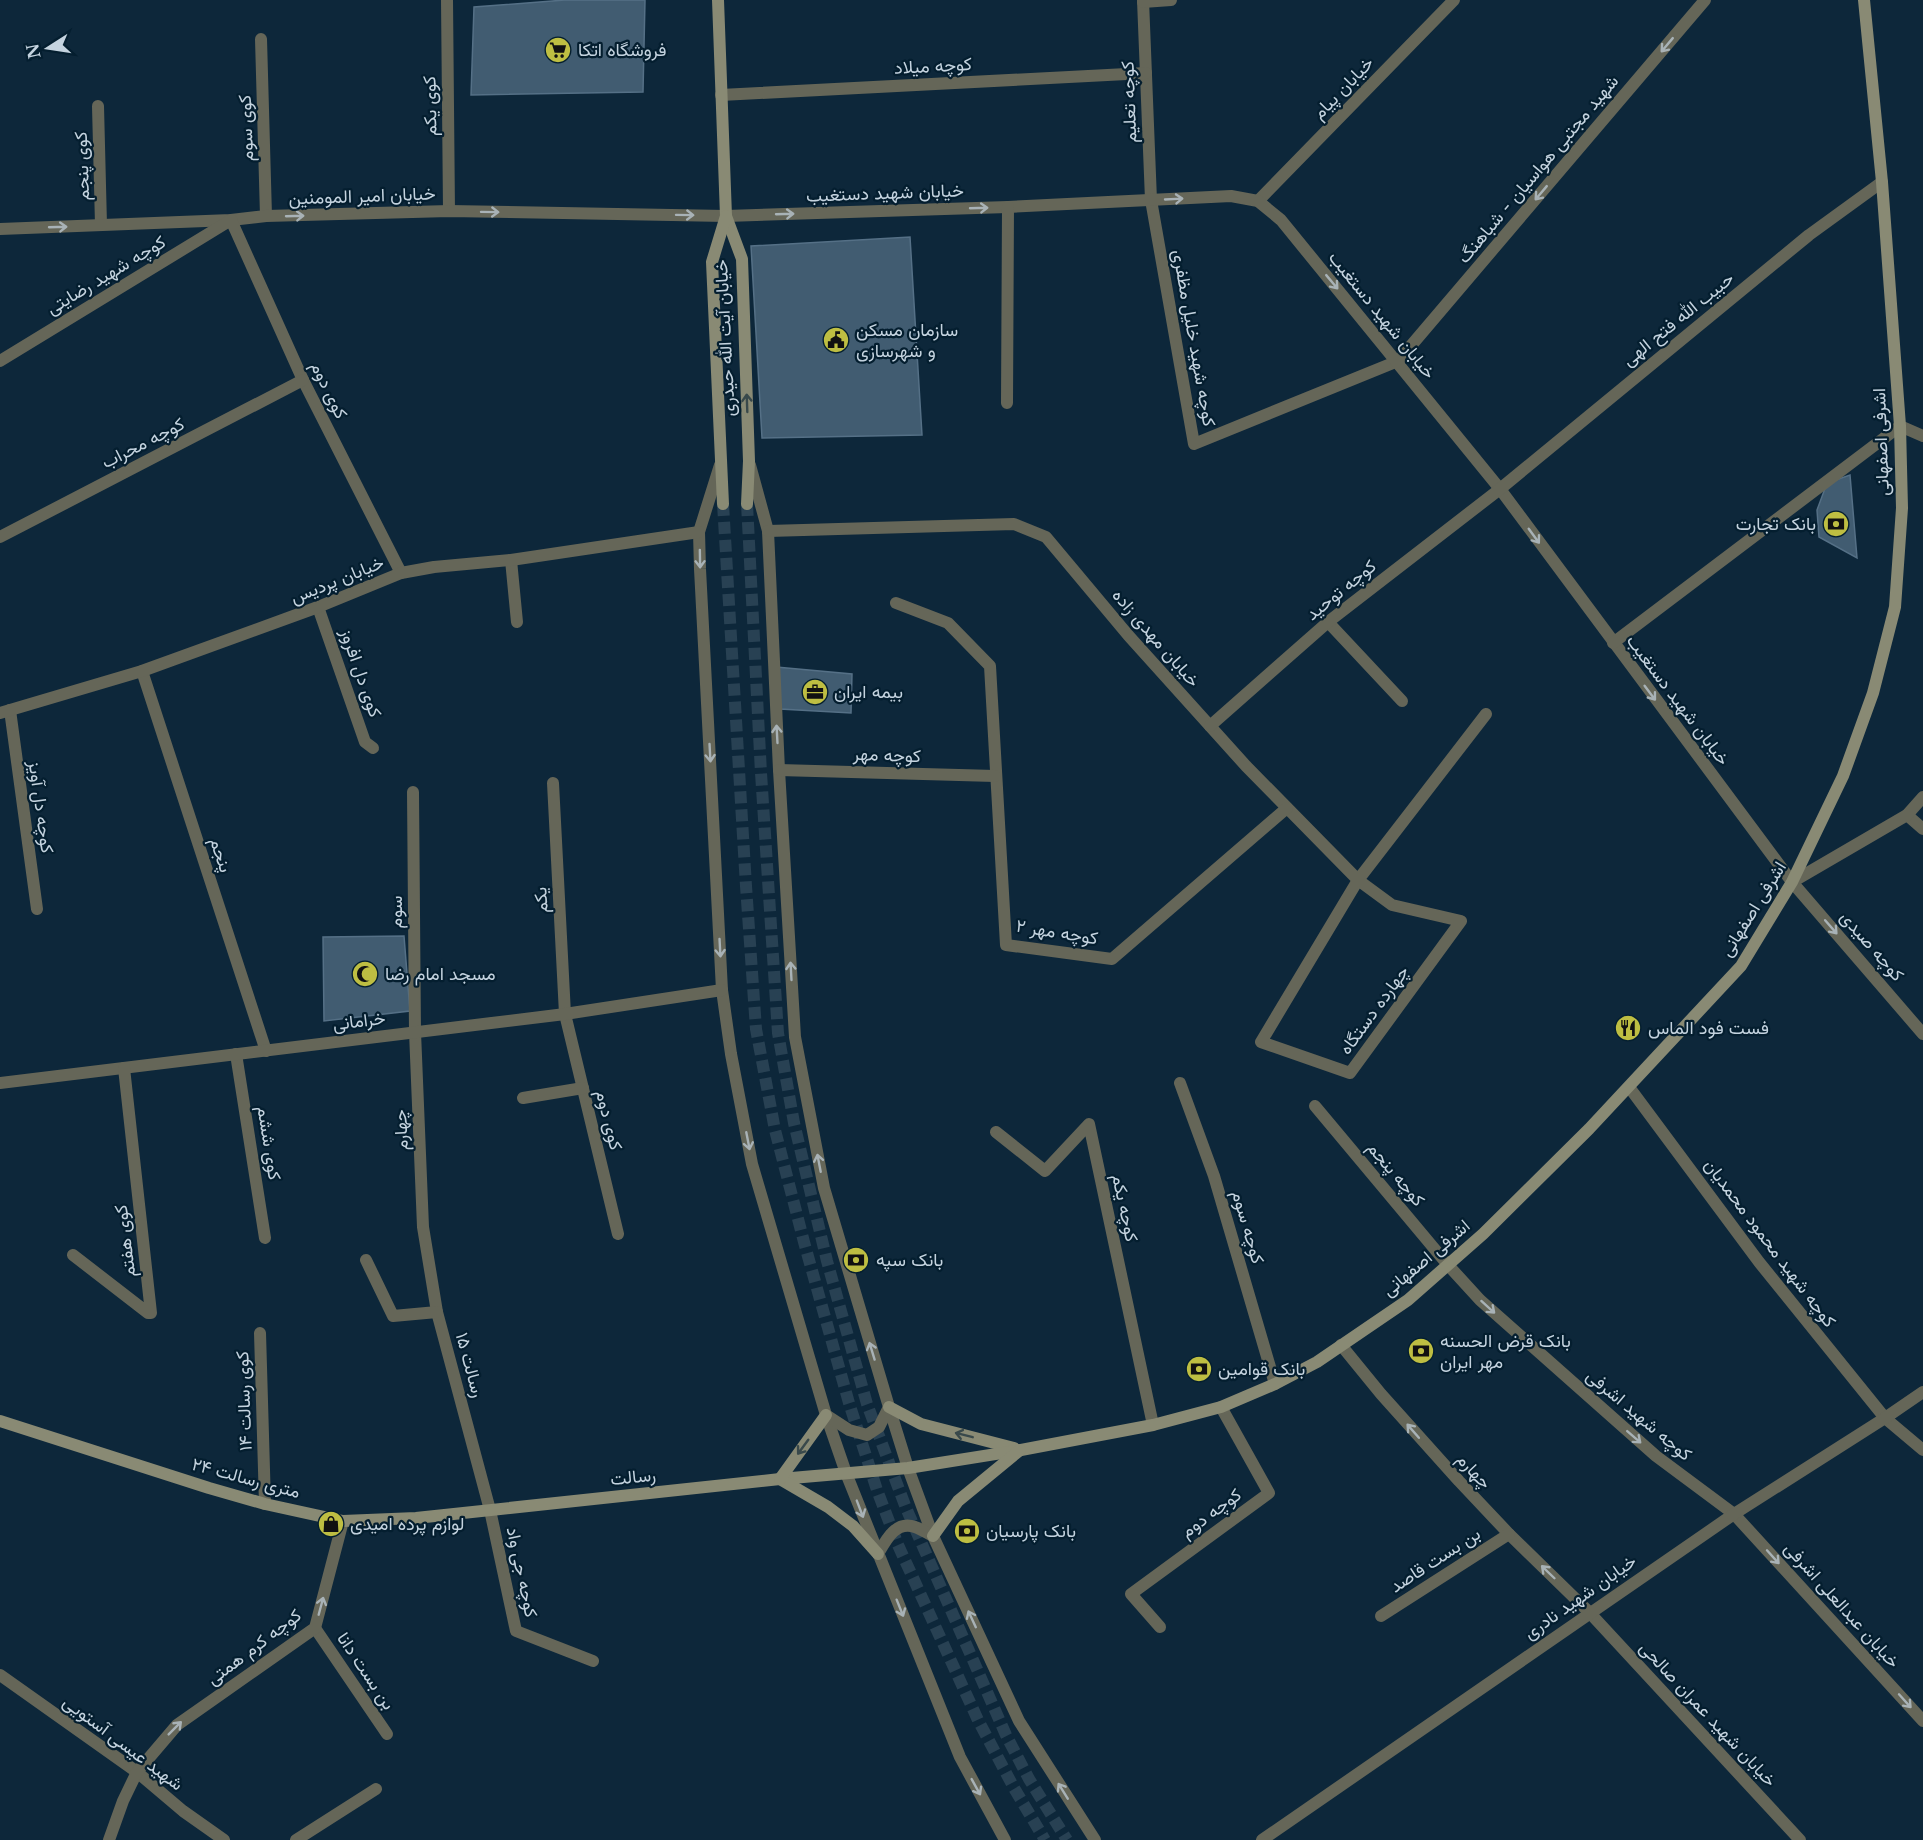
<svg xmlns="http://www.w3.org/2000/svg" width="1923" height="1840" viewBox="0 0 1923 1840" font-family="'Libre Baskerville',Vazirmatn,serif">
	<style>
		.building { fill: #415c71; stroke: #557086; stroke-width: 1.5 }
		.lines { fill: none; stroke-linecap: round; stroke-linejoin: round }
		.secondary-tunnel { stroke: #284153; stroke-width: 12; stroke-dasharray: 12 6; stroke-linecap: butt }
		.minor { stroke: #656658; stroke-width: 12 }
		.secondary { stroke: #898a74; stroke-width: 12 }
		.oneway { stroke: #a8b2b6 }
		.oneway2 { stroke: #39494b }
		.labels { text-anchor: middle; stroke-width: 4.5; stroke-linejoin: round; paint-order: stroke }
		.poi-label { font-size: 18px; fill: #c4d3df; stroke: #041e2f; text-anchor: start }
		.street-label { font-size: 18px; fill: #c4d3df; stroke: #041e2f }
	</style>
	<rect width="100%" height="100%" fill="#0d273a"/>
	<g class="building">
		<path d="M565,0H645L643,92L471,95L474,7Z"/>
		<path d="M910,237L922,435L762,438L751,246Z"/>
		<path d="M1850,475L1857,558L1819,537L1817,510L1827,483Z"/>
		<path d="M776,667L852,674L851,713L780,709Z"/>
		<path d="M404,936L410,1011L324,1021L323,937Z"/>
	</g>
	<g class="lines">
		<g class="secondary-tunnel">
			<path d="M723,504L746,886L756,1029L775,1130L804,1242L849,1403L877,1490L898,1545L978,1720L1014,1788L1045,1840"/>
			<path d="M747,504L761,773L778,1033L794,1123L827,1261L867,1404L906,1508L1006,1735L1029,1779L1067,1840"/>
		</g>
		<g class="minor">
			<path d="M447,0L449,211"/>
			<path d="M1143,0L1151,200L1194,444L1398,361L1705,0"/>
			<path d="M1143,2L1171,0"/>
			<path d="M261,39L266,216"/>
			<path d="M721,95L1146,73"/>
			<path d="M98,106L101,225"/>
			<path d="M1258,201L1454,0"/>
			<path d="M0,229L231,220L266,216L449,211L726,216L1008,207L1231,196L1258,201L1281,220L1500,489L1792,882L1923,1034"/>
			<path d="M0,361L231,220L303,380L401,573"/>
			<path d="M1007,403L1008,207"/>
			<path d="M720,465L699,532L700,569L722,990L731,1054L752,1164L826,1415L846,1473L960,1757L1005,1840"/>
			<path d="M750,465L768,531L779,770L795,1037L824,1188L889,1407L908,1468L933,1536L1019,1721L1095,1840"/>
			<path d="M768,531L1014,524L1046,537L1128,635L1246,766L1358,880L1392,905L1461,921L1350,1073L1261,1042L1358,880L1486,714"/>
			<path d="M0,537L303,380"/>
			<path d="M511,560L517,622"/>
			<path d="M896,603L948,623L990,666L1006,945L1112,959L1287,808"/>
			<path d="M318,607L365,742L373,748"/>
			<path d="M1328,622L1402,701"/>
			<path d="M1613,643L1900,426L1923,436"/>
			<path d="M142,671L266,1051"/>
			<path d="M10,710L37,909"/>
			<path d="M0,713L142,671L318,607L401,573L434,567L511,560L699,532"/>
			<path d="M1210,726L1328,622L1500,489L1809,235L1882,182"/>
			<path d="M779,770L995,776"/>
			<path d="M553,783L565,1014L618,1234"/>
			<path d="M413,792L415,1032L423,1227L437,1312L490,1510L516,1631L593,1661"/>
			<path d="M1907,815L1923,829"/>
			<path d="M1792,882L1907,815L1923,797"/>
			<path d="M236,1054L265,1238"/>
			<path d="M0,1083L565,1014L722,990"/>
			<path d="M1180,1083L1214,1176L1275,1384"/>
			<path d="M1629,1087L1759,1262L1885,1418L1923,1450"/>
			<path d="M523,1098L583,1088"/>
			<path d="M1315,1106L1448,1265L1480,1300L1656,1456L1734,1514L1923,1721"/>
			<path d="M996,1132L1045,1171L1089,1124L1153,1425"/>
			<path d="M73,1255L148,1313H151L124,1068"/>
			<path d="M366,1260L393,1316L437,1312"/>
			<path d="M260,1333L265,1504"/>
			<path d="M1341,1345L1381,1394L1459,1481L1509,1534L1589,1612L1800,1840"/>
			<path d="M826,1415L849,1430L867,1435L879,1427L889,1407"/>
			<path d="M878,1554C886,1540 896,1520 915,1527C921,1529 927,1533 933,1536"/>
			<path d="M1381,1616L1509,1534"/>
			<path d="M1160,1627L1131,1594L1269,1493L1221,1407"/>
			<path d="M315,1628L387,1734"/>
			<path d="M0,1675L137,1772L183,1811L224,1840"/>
			<path d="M109,1840L123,1801L137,1772L177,1725L315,1628L343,1521"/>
			<path d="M296,1840L376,1789"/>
			<path d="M1262,1840L1734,1514L1885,1418L1923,1392"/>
		</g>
		<g class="secondary">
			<path d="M718,0L726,216L742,259L749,461L747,504"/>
			<path d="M723,504L712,262L726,216"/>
			<path d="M889,1407L921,1424L1014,1448"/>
			<path d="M0,1421L209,1488L265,1504L343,1521L416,1518L780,1479L908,1468L1021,1450L1153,1425L1221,1407L1275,1384L1317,1362L1408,1300L1483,1234L1589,1129L1741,966L1792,882L1843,776L1873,693L1895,607L1902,508L1900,426L1882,182L1864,0"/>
			<path d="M780,1479L828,1507L853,1526L878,1554"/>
			<path d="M780,1479L826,1415"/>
			<path d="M933,1536L958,1501L1020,1450"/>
		</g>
	</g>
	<defs><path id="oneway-shaft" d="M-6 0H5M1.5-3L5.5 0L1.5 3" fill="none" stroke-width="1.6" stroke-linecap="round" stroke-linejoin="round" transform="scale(1.5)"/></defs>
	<g class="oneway">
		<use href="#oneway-shaft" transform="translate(1667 45) rotate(130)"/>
		<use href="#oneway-shaft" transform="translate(1541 193) rotate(130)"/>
		<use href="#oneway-shaft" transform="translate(1174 199) rotate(-3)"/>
		<use href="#oneway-shaft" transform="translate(979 208) rotate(-2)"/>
		<use href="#oneway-shaft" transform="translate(490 212) rotate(1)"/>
		<use href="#oneway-shaft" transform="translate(785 214) rotate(-2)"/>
		<use href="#oneway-shaft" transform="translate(685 215) rotate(1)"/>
		<use href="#oneway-shaft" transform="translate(295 216) rotate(-2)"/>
		<use href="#oneway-shaft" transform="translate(58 227) rotate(-2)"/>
		<use href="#oneway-shaft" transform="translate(1332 282) rotate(50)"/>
		<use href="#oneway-shaft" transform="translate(1534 536) rotate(54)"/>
		<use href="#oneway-shaft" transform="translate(700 559) rotate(89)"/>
		<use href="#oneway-shaft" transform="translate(1650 693) rotate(53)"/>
		<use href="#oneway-shaft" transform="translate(777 734) rotate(-93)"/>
		<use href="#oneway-shaft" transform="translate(710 753) rotate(87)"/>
		<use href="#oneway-shaft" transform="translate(1831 927) rotate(49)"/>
		<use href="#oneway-shaft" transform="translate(720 948) rotate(87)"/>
		<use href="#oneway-shaft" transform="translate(791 971) rotate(-93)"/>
		<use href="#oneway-shaft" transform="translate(748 1141) rotate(79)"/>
		<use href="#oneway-shaft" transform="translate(819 1163) rotate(-101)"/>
		<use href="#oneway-shaft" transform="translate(1488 1307) rotate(42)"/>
		<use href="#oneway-shaft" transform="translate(872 1351) rotate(-107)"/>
		<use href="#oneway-shaft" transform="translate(1413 1431) rotate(-131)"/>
		<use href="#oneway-shaft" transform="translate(1634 1437) rotate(41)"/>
		<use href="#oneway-shaft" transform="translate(860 1509) rotate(69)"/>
		<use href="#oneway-shaft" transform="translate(1773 1557) rotate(48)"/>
		<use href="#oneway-shaft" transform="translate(1548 1572) rotate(-136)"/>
		<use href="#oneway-shaft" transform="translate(321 1606) rotate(-75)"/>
		<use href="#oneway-shaft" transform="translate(900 1608) rotate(68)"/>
		<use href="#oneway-shaft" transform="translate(972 1619) rotate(-115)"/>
		<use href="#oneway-shaft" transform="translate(1905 1701) rotate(48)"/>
		<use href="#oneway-shaft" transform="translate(175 1728) rotate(-45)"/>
		<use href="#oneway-shaft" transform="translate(976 1787) rotate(61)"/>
		<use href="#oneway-shaft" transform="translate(1063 1791) rotate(-122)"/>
	</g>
	<g class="oneway2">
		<use href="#oneway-shaft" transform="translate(747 403) rotate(-92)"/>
		<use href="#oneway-shaft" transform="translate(964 1435) rotate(-166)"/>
		<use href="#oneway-shaft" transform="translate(803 1447) rotate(126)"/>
	</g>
	<defs>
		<g id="supermarket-disc" transform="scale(1.35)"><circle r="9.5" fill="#bebe42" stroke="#041e2f"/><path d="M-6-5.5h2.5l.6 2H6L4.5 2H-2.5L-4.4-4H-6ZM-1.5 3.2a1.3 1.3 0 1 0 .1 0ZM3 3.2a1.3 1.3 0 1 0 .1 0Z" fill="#111"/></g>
		<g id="civic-disc" transform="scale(1.35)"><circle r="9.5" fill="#bebe42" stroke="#041e2f"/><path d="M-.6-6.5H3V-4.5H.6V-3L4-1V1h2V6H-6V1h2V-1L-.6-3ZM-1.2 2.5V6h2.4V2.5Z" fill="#111"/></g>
		<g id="bank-disc" transform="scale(1.35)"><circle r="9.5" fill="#bebe42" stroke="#041e2f"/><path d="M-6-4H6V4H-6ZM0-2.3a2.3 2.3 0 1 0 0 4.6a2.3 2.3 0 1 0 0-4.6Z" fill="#111"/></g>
		<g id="office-disc" transform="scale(1.35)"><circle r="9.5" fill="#bebe42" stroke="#041e2f"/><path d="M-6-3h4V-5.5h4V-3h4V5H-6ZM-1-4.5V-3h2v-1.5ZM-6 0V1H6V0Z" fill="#111"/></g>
		<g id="mosque-disc" transform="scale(1.35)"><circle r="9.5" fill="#bebe42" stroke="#041e2f"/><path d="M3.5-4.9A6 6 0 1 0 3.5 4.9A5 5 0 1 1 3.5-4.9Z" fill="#111"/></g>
		<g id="restaurant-disc" transform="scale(1.35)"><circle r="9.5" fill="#bebe42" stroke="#041e2f"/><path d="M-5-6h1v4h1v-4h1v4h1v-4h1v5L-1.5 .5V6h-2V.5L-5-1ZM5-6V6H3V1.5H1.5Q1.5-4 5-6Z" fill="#111"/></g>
		<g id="shop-disc" transform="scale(1.35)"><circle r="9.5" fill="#bebe42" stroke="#041e2f"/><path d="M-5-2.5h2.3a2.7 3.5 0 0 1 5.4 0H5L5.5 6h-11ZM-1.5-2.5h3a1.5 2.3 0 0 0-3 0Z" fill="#111"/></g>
	</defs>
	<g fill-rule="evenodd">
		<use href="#supermarket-disc" x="558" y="50"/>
		<use href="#civic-disc" x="836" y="340"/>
		<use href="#bank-disc" x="1836" y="524"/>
		<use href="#office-disc" x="815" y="692"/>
		<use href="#mosque-disc" x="365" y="974"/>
		<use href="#restaurant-disc" x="1628" y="1028"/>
		<use href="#bank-disc" x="856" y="1260"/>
		<use href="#bank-disc" x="1421" y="1351"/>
		<use href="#bank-disc" x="1199" y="1369"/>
		<use href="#shop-disc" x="331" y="1524"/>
		<use href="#bank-disc" x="967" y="1531"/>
	</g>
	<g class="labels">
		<g class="poi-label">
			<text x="578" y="56">فروشگاه اتکا</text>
			<text x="856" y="336">سازمان مسکن<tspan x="856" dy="21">و شهرسازی</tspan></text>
			<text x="1816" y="530" text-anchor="end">بانک تجارت</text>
			<text x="834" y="698">بیمه ایران</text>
			<text x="385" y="980">مسجد امام رضا</text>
			<text x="1648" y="1034">فست فود الماس</text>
			<text x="876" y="1266">بانک سپه</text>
			<text x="1440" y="1347">بانک قرض الحسنه<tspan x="1440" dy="21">مهر ایران</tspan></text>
			<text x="1218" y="1375">بانک قوامین</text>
			<text x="350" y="1530">لوازم پرده امیدی</text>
			<text x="986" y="1537">بانک پارسیان</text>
		</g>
		<g class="street-label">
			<text transform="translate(933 66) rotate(-3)" y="6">کوچه میلاد</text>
			<text transform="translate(1343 88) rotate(-46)" y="6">خیابان پیام</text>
			<text transform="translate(1129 102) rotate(-92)" y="6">کوچه تعلیم</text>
			<text transform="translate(430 106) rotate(-91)" y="6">کوی یکم</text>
			<text transform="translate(246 128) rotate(-92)" y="6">کوی سوم</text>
			<text transform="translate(82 166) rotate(-92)" y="6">کوی پنجم</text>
			<text transform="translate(1538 169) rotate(-50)" y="6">شهید مجتبی هواسیان - شباهنگ</text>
			<text transform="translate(885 193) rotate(-2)" y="6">خیابان شهید دستغیب</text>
			<text transform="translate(362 196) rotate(-2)" y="6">خیابان امیر المومنین</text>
			<text transform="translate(106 275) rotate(-31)" y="6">کوچه شهید رضایتی</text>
			<text transform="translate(1382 315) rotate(51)" y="6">خیابان شهید دستغیب</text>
			<text transform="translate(1678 319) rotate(-39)" y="6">حبیب الله فتح الهی</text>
			<text transform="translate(725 338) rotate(-93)" y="6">خیابان آیت الله حیدری</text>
			<text transform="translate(1194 338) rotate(80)" y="6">کوچه شهید خلیل مظفری</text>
			<text transform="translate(329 390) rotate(64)" y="6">کوی دوم</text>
			<text transform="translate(1881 442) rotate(-92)" y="6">اشرفی اصفهانی</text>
			<text transform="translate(143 443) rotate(-27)" y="6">کوچه محراب</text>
			<text transform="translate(337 580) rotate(-22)" y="6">خیابان پردیس</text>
			<text transform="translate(1341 590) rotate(-39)" y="6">کوچه توحید</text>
			<text transform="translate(1156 638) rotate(49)" y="6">خیابان مهدی زاده</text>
			<text transform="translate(361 673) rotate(71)" y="6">کوی دل افروز</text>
			<text transform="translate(1678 700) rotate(53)" y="6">خیابان شهید دستغیب</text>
			<text transform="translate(887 755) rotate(2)" y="6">کوچه مهر</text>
			<text transform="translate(41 807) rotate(82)" y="6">کوچه دل آویز</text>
			<text transform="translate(221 855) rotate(72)" y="6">پنجم</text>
			<text transform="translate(541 900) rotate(-93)" y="6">یکم</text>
			<text transform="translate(1753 909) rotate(-58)" y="6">اشرفی اصفهانی</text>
			<text transform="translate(396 912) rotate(-90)" y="6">سوم</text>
			<text transform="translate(1057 932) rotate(9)" y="6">کوچه مهر ۲</text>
			<text transform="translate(1872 946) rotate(49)" y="6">کوچه صیدی</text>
			<text transform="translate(1374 1010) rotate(-54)" y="6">چهارده دستگاه</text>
			<text transform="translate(359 1021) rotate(-7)" y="6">خرامانی</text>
			<text transform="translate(609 1120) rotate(76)" y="6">کوی دوم</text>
			<text transform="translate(401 1130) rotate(-93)" y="6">چهارم</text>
			<text transform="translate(269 1143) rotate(81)" y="6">کوی ششم</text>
			<text transform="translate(1396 1174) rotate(50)" y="6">کوچه پنجم</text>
			<text transform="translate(1125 1208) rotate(78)" y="6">کوچه یکم</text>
			<text transform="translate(1248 1227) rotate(74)" y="6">کوچه سوم</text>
			<text transform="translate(125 1241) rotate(-97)" y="6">کوی هفتم</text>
			<text transform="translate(1770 1243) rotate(53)" y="6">کوچه شهید محمود محمدیان</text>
			<text transform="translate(1426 1258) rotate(-40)" y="6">اشرفی اصفهانی</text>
			<text transform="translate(470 1365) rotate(75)" y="6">رسالت ۱۵</text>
			<text transform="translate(244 1401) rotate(-92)" y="6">کوی رسالت ۱۴</text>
			<text transform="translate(1639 1415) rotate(40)" y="6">کوچه شهید اشرفی</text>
			<text transform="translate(1474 1471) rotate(47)" y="6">چهارم</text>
			<text transform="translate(633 1477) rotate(-6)" y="6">رسالت</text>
			<text transform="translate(246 1478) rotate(15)" y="6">۲۴ متری رسالت</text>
			<text transform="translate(1211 1513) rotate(-36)" y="6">کوچه دوم</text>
			<text transform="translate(1435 1560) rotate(-33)" y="6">بن بست قاصد</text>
			<text transform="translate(522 1572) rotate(78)" y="6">کوچه جی واد</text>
			<text transform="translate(1580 1597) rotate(-35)" y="6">خیابان شهید نادری</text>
			<text transform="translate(1842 1605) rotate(48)" y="6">خیابان عبدالعلی اشرفی</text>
			<text transform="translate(254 1647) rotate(-37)" y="6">کوچه کرم همتی</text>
			<text transform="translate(366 1671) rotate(56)" y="6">بن بست دانا</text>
			<text transform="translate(1708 1714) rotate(47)" y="6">خیابان شهید عمران صالحی</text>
			<text transform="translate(123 1743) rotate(37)" y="6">شهید عیسی آستویی</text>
		</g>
	</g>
	<g transform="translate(48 48) rotate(258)" stroke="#041e2f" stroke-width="4.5" paint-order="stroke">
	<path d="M0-4.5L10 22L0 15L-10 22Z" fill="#c4d3df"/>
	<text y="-9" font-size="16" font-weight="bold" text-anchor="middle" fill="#c4d3df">N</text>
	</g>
</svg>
